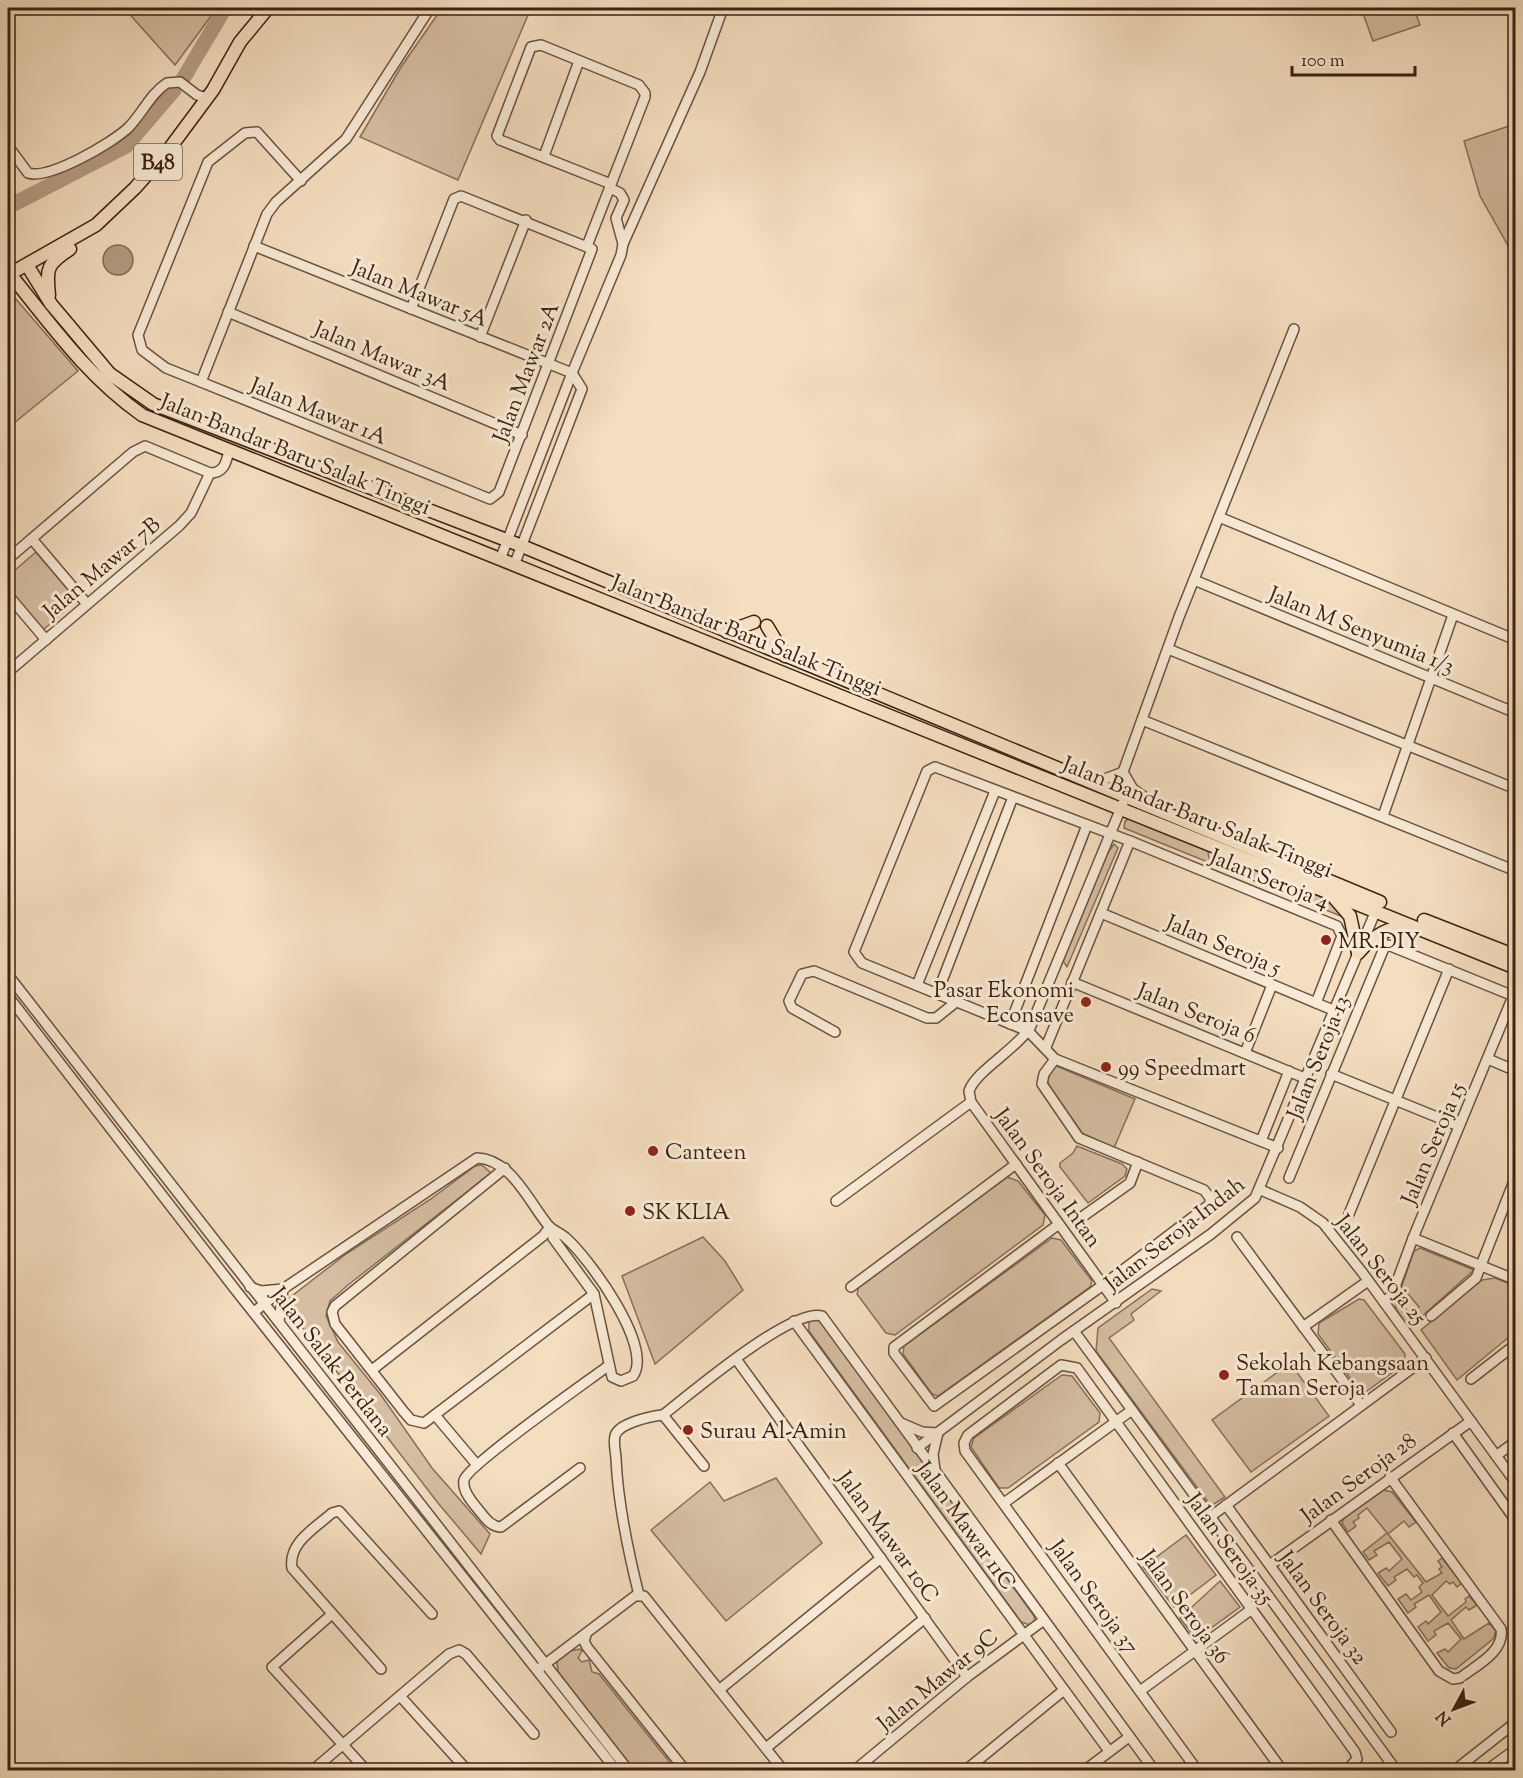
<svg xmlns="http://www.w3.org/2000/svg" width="1523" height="1778" viewBox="0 0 1523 1778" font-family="'Sorts Mill Goudy',serif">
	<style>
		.green { fill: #d5bea2; stroke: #896f5a; stroke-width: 1.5 }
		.water { fill: #b69d84; stroke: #866b56; stroke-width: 1.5 }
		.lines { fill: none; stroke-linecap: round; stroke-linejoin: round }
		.river { stroke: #b69d84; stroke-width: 15 }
		.minor-casing { stroke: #6b503d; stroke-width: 12 }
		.major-casing { stroke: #3d2011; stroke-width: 15 }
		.minor { stroke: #f8ead6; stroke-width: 9 }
		.major { stroke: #f4dec0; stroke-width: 12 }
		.poi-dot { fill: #8f2418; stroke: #f8ead6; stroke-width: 2 }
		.labels { text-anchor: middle; stroke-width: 6; stroke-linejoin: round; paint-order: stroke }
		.shield { fill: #f8ead6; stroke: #755d4c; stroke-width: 1.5 }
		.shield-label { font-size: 21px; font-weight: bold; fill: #3d2011 }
		.street-label { font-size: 22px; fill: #3d2011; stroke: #f8ead6 }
		.poi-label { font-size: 22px; fill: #3d2011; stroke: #f8ead6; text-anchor: start }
	</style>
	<rect width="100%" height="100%" fill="#f4dec0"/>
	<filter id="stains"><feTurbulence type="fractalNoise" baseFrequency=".00333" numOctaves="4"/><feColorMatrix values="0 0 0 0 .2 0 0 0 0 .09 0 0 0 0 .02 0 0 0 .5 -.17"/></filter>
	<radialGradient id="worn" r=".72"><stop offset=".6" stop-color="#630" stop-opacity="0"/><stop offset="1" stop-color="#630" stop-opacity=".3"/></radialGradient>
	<g class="green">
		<path d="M124,8H217L175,65Z"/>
		<path d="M442,8H531L458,180L360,137L401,67Z"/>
		<path d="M1361,8H1414L1420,25L1373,41Z"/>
		<path d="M1515,124H1516L1515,258L1480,196L1464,141Z"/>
		<path d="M8,294L15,298L78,371L8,428Z"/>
		<path d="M36,552L77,600L42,631L8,589V576Z"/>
		<path d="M1133,817L1207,846L1209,858L1220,862L1227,855L1334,903L1348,919L1124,828L1125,821Z"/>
		<path d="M1114,844L1118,848L1067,967L1063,961L1107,854Z"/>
		<path d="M1054,1065L1135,1099L1114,1148L1082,1133L1050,1088L1047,1080Z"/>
		<path d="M1077,1146L1122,1164L1127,1169L1125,1176L1088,1203L1060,1167V1163L1073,1153Z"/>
		<path d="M482,1165L491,1173L348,1285L330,1301L326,1316L338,1342L381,1395L432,1468L490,1534L481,1554L438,1503L286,1306L288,1299L346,1254L431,1199L475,1166Z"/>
		<path d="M1007,1177L1018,1181L1045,1215L1043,1225L895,1335L886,1333L857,1294L859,1285Z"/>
		<path d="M703,1237L725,1261L743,1290L655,1364L622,1276Z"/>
		<path d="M1052,1238L1061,1240L1092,1281L1090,1287L938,1396L932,1394L903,1354L904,1346Z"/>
		<path d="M1420,1248L1474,1270L1420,1318L1406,1325L1396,1309L1395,1300L1397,1298L1410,1314L1419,1307L1408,1294L1400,1291L1414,1251Z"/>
		<path d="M1495,1278L1515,1286V1332L1457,1380L1421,1330L1482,1280Z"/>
		<path d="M1152,1289L1161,1291L1131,1314L1134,1320L1109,1338L1225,1497L1211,1506L1096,1351L1098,1328Z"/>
		<path d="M1359,1299L1364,1300L1405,1354L1404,1364L1367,1391L1359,1390L1318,1334L1319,1323Z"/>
		<path d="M818,1317L1034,1616L1035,1621L1030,1625L1021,1622L809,1331V1320Z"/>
		<path d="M1290,1363L1329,1416L1251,1472L1212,1420Z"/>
		<path d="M1062,1375L1072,1376L1100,1413L1099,1422L1008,1488H999L971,1447L974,1438Z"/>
		<path d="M776,1478L822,1543L726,1621L651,1530L710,1482L724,1501Z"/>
		<path d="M1384,1490L1392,1492L1416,1522L1409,1527L1404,1521L1388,1534L1426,1582L1442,1573L1439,1569L1442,1567L1438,1561L1442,1558L1462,1583L1457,1587L1453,1582L1450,1584L1446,1581L1432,1595L1448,1616L1466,1602L1465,1599L1469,1596L1477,1605L1469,1610L1466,1607L1451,1620L1464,1639L1489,1623L1496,1631L1493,1639L1456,1669L1449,1668L1437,1653L1445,1649L1448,1652L1461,1639L1448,1623L1434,1631L1436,1635L1428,1641L1418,1627L1426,1621L1428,1624L1441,1612L1429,1595L1414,1604L1416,1607L1408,1613L1398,1599L1406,1594L1411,1600L1422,1592L1419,1587L1423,1583L1417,1575L1414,1577L1407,1569L1394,1577L1396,1580L1388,1586L1378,1573L1386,1568L1389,1571L1402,1559L1389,1542L1374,1551L1377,1555L1369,1560L1363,1552L1387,1533L1367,1508L1358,1515L1359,1518L1353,1522L1356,1526L1348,1532L1342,1523L1344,1518Z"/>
		<path d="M1186,1535L1216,1575L1174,1607L1143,1567Z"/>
		<path d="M1220,1581L1240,1607L1196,1639L1180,1618Z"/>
		<path d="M580,1649L582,1651L578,1658L582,1662L589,1660L592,1672L599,1674L676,1770H634L558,1672L557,1661L570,1651Z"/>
	</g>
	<circle class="water" cx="118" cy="260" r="15"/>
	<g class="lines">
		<g class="river">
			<path d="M183,79L225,8"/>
			<path d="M8,207L126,146L174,90"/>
		</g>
		<g class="minor-casing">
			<g id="minor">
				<path d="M8,146L28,173C49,180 112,143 128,128C142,114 151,93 167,83L180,82L197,95L207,98"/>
				<path d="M544,156L579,61"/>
				<path d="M301,181L257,132L245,133L208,162L138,335L142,350L166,368L201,382L490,499L499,492L592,249L461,196L454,199L411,309"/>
				<path d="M623,244L700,72L723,8"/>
				<path d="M254,246L572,373"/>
				<path d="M587,246L645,97V93L639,85L541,45L531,47L497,136L500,140L611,184"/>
				<path d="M228,312L522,435"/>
				<path d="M480,337L526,220"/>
				<path d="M201,382L267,214L276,202L346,139L430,8"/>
				<path d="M210,473C224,473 226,463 229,451"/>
				<path d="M1219,517L1516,640"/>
				<path d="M32,539L87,604"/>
				<path d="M501,557L572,373L621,255L623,244L616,218L624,200L620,193L610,188"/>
				<path d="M8,559L133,452L145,446L210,473L191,513L179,526L8,672"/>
				<path d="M515,563L582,389L572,373"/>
				<path d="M1194,580L1516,713"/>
				<path d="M8,595L46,640"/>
				<path d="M1168,649L1516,789"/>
				<path d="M1142,720L1516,871"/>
				<path d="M1089,777L1102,780L1123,772"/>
				<path d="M1157,806L1133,789L1123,772L1179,617L1294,329"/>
				<path d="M1383,816L1453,615"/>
				<path d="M1101,913L1333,1010"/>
				<path d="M8,975L628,1770"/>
				<path d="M1072,982L1307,1079"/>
				<path d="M917,985L995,791"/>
				<path d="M937,994L1013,797"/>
				<path d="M8,996L234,1288L616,1770"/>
				<path d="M1010,1024L1087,825"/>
				<path d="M835,1032L792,1008L789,1001L802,974L814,971L927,1018H936L956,1002"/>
				<path d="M1046,1047L1130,841"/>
				<path d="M1245,1053L1272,985"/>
				<path d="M1055,1059L1044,1074L1042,1084L1079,1138L1204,1190L1210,1198V1204L1103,1285L934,1406L894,1353V1347L1059,1224"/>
				<path d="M1488,1059L1516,1071"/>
				<path d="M1331,1074L1459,1126"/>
				<path d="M1261,1141L1289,1071"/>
				<path d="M1278,1148L1055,1059L1028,1031L862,963L854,952L927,771L935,767L1130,841L1337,926L1342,936L1316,1003"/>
				<path d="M505,1168L335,1306L332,1312L335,1324L404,1412L411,1420L424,1423L594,1294"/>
				<path d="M1289,1178L1384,948L1388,945L1516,997"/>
				<path d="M1261,1190L1300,1207L1323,1223L1362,1272L1516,1483"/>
				<path d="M836,1201L971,1102"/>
				<path d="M1349,1214L1449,969"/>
				<path d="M1082,1217L1130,1183L1138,1162"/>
				<path d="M1237,1237L1361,1405"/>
				<path d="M1413,1238L1516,1280"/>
				<path d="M250,1287L261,1291L283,1289L279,1322"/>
				<path d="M851,1287L1016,1164"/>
				<path d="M1384,1302L1392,1295L1413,1238L1516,989"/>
				<path d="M1116,1303L971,1102L969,1091C976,1071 1015,1050 1030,1028L1123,803"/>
				<path d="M254,1312L283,1289L477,1158C511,1159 529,1202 548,1225C553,1231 561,1233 566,1238C589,1258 654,1347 633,1376L621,1381L612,1377L594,1294L553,1238L550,1227"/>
				<path d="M1431,1316L1476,1278L1516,1176"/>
				<path d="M794,1321L1109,1751"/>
				<path d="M1303,1327L1368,1281"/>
				<path d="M1074,1331L1396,1770"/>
				<path d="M736,1359L967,1677"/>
				<path d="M372,1370L543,1236L550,1227"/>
				<path d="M1471,1379L1516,1344"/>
				<path d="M435,1415L477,1465"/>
				<path d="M901,1423L922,1432L938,1433L933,1454L935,1470"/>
				<path d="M1453,1433L1516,1521"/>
				<path d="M917,1448L1061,1340L1211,1234L1255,1198L1377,908"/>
				<path d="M1496,1456L1516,1441"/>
				<path d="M1058,1463L1282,1770"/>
				<path d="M704,1466L663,1415C690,1394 792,1307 822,1316L1154,1770"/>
				<path d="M580,1468L501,1527C490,1527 484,1516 477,1508C471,1501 462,1490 464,1480C468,1465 588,1381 608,1366"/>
				<path d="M1004,1503L1132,1410"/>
				<path d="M1226,1505L1391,1732"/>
				<path d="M1210,1517L1426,1358"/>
				<path d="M1331,1520L1439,1671L1453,1679L1460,1678C1475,1666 1505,1652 1501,1629L1390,1477"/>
				<path d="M1270,1565L1471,1421"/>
				<path d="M639,1595C628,1551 618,1505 616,1459C616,1453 613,1443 615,1436C618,1423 652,1416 663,1415"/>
				<path d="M332,1614L272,1667L366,1770"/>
				<path d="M586,1635L584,1641L587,1647L685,1770"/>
				<path d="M540,1668L635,1596H644L783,1770"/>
				<path d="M381,1669L292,1568C288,1543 315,1528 332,1513L339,1511L432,1614"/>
				<path d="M719,1690L881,1558"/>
				<path d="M1140,1691L1252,1609"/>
				<path d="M400,1696L467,1770"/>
				<path d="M766,1748L925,1618"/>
				<path d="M313,1770L449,1654L459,1650L466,1654L534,1734"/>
				<path d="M855,1770L967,1677L1044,1620"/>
				<path d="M966,1770L1064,1690"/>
				<path d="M1085,1770L1129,1737"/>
				<path d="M1197,1770L965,1451L964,1443L968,1435L1061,1365L1077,1368L1355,1752L1357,1759L1347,1770"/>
				<path d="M1455,1770L1516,1722"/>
				<path d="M1487,1770L1516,1749"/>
			</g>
		</g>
		<g class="major-casing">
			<g id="major">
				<path d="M27,265L51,304L110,374L153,404L522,546L1380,902"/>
				<path d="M10,274C52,326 87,376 142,415L1516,968"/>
				<path d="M8,275L96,225L135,188L167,152L213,90L240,42L268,8"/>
				<path d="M49,295C46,268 47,264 70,249"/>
				<path d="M767,626L785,656"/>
				<path d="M727,632L754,622"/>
				<path d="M1331,894L1350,916L1358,953"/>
				<path d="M1424,920L1516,956"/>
				<path d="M1358,953C1372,937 1389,925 1411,927"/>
			</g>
		</g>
		<use href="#minor" class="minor"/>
		<use href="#major" class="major"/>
	</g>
	<g class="poi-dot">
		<circle cx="1326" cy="940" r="6"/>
		<circle cx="1086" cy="1002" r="6"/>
		<circle cx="1106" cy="1067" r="6"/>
		<circle cx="653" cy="1151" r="6"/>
		<circle cx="630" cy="1211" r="6"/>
		<circle cx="1224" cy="1375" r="6"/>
		<circle cx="688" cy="1430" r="6"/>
	</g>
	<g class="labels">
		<rect class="shield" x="134" y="144" width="48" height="36" rx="4.5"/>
		<g class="shield-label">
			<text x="158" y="169">B48</text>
		</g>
		<g class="street-label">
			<text transform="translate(420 292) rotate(22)" y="8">Jalan Mawar 5A</text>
			<text transform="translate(383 355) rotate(23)" y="8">Jalan Mawar 3A</text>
			<text transform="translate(525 372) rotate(-69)" y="8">Jalan Mawar 2A</text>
			<text transform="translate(319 410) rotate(22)" y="8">Jalan Mawar 1A</text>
			<text transform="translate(296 453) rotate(22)" y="8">Jalan Bandar Baru Salak Tinggi</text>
			<text transform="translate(101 567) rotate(-40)" y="8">Jalan Mawar 7B</text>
			<text transform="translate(1362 629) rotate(22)" y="8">Jalan M Senyumia 1/3</text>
			<text transform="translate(747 634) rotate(22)" y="8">Jalan Bandar Baru Salak Tinggi</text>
			<text transform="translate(1198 816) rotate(22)" y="8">Jalan Bandar Baru Salak Tinggi</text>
			<text transform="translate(1270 878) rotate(22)" y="8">Jalan Seroja 4</text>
			<text transform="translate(1224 944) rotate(23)" y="8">Jalan Seroja 5</text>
			<text transform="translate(1197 1012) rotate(22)" y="8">Jalan Seroja 6</text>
			<text transform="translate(1317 1057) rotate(-68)" y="8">Jalan Seroja 13</text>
			<text transform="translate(1432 1143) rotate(-67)" y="8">Jalan Seroja 15</text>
			<text transform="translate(1049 1177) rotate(54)" y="8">Jalan Seroja Intan</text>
			<text transform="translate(1174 1233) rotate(-38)" y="8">Jalan Seroja Indah</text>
			<text transform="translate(1382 1269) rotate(52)" y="8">Jalan Seroja 25</text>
			<text transform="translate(333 1361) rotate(52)" y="8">Jalan Salak Perdana</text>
			<text transform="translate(1358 1477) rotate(-36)" y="8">Jalan Seroja 28</text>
			<text transform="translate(967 1525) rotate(54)" y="8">Jalan Mawar 11C</text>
			<text transform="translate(889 1536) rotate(54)" y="8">Jalan Mawar 10C</text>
			<text transform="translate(1231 1548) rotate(54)" y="8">Jalan Seroja 35</text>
			<text transform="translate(1095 1596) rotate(54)" y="8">Jalan Seroja 37</text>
			<text transform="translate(1186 1606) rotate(54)" y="8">Jalan Seroja 36</text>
			<text transform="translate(1324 1607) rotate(54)" y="8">Jalan Seroja 32</text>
			<text transform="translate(937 1679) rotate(-39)" y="8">Jalan Mawar 9C</text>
		</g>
		<g class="poi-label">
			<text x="1338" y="948">MR.DIY</text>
			<text x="1074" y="997" text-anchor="end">Pasar Ekonomi<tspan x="1074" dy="25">Econsave</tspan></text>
			<text x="1118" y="1075">99 Speedmart</text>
			<text x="665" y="1159">Canteen</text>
			<text x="642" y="1219">SK KLIA</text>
			<text x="1236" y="1370">Sekolah Kebangsaan<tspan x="1236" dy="25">Taman Seroja</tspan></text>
			<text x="700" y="1438">Surau Al-Amin</text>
		</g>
	</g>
	<rect width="1523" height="1778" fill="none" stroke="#f4dec0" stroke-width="30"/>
	<rect x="9" y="9" width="1505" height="1760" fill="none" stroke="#3d2011" stroke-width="3"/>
	<rect x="15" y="15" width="1493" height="1748" fill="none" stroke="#3d2011" stroke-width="1.5"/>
	<g transform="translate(1454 1709) rotate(229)" stroke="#f8ead6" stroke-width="4.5" paint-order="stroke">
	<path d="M0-4.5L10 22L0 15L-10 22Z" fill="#3d2011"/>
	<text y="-9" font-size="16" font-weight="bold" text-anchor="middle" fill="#3d2011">N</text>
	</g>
	<path d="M1292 66v9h123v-9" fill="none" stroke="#3d2011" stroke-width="3"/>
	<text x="1301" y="66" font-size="18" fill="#3d2011" stroke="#f8ead6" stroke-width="4.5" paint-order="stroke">100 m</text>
	<rect width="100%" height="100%" filter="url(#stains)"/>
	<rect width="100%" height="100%" fill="url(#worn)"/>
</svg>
